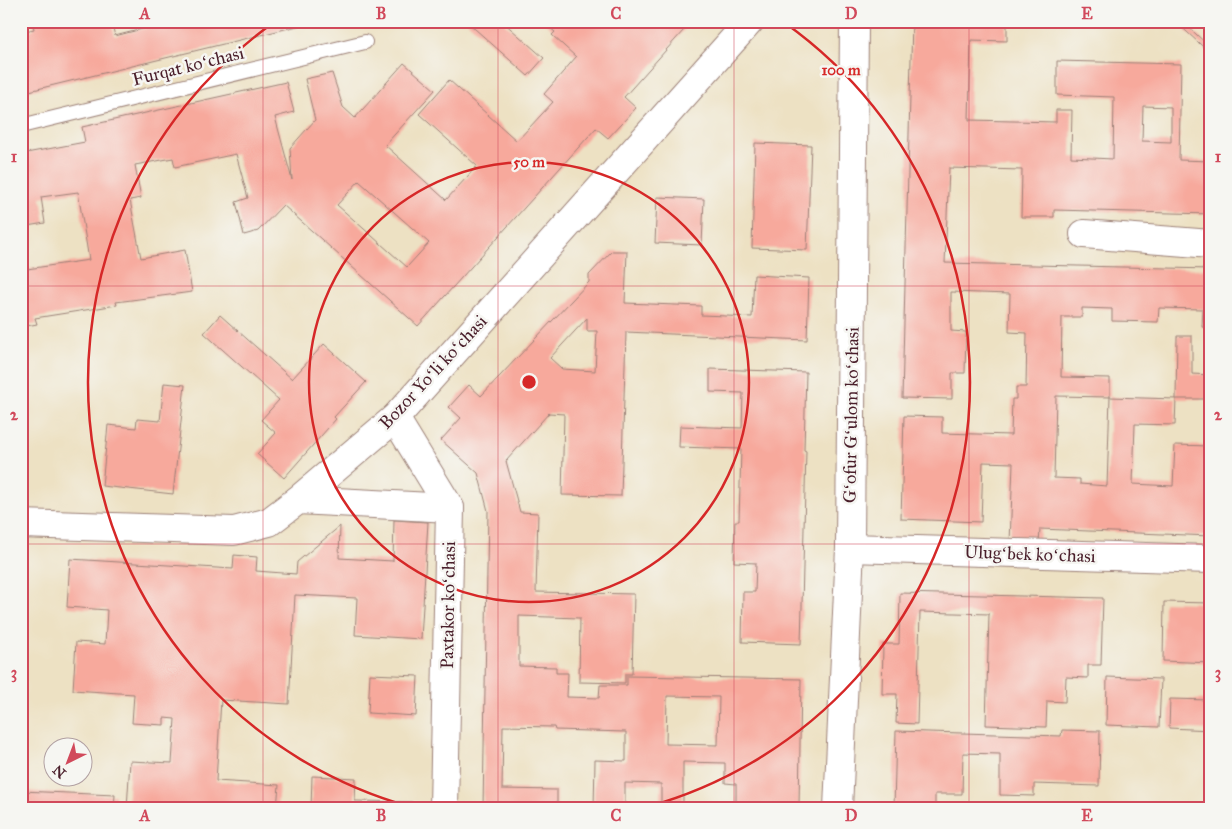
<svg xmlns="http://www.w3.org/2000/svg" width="1232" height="829" viewBox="0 0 1232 829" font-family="'IM FELL Great Primer',serif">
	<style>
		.building { fill: #f7a99c; fill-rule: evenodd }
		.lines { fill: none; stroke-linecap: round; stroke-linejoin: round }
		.lane-casing { stroke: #9c8077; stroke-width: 16 }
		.street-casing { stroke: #9c8077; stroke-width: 30 }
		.lane { stroke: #fff; stroke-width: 14 }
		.street { stroke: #fff; stroke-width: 28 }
		.grid { fill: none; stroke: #d1495b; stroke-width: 1; stroke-opacity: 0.55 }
		.ring { fill: none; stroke: #d62828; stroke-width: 2.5 }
		.labels { text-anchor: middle; stroke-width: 5; stroke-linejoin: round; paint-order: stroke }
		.street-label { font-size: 18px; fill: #4a1f2b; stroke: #f6f6f2 }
		.centre { fill: #d62828; stroke: #f6f6f2; stroke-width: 2.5 }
		.ring-label { font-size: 15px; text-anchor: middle; font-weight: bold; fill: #d62828; stroke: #f6f6f2; stroke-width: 5; stroke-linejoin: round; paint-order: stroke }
		.neatline { fill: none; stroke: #d1495b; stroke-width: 2 }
		.grid-label { font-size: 16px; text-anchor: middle; font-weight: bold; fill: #d1495b }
	</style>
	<rect width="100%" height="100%" fill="#f6f6f2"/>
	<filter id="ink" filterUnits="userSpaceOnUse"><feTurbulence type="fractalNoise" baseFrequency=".02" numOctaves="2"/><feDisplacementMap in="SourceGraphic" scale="10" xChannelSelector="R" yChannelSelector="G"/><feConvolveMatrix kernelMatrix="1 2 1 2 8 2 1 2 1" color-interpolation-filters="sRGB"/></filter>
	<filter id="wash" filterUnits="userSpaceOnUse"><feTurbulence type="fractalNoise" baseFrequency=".0096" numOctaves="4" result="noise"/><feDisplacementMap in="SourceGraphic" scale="20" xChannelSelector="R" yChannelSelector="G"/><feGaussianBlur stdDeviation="1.12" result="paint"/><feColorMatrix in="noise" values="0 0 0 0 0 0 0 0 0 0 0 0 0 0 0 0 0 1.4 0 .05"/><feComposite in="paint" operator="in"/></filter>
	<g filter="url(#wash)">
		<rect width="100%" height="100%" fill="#ede1c3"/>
		<g id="blocks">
			<g class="building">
				<path d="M32,21H111L115,36L146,28L144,21L314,22L21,93V32L34,29Z"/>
				<path d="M466,21H502L544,58L528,76Z"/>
				<path d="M542,21H612L614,23L616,21H692L624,97L636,108L608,138L596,128L418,326L283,205L258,231L244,235L236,202L248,198L236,154L175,167L173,158L135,165L141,198L130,200L141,258L185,250L192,292L116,302L117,305L35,318L37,324L21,327V238L27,269L89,260L78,192L41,197L45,223L21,227V154L85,142L82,127L286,82L294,112L275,117L292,180L290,148L315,120L305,79L332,73L343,107L355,118L404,63L435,90L385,145L446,200L477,166L419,114L449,80L517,141L553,102L544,94L576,57L552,35L555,32ZM359,181L429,243L407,267L337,205Z"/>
				<path d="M912,21H1007V41L971,40L969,120L1056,122V110H1072L1071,157L1113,159L1114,97L1057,95V61L1181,64L1179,160L1211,161V214L1054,210V217H1021L1022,170L949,168L945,263L1211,269V328L1202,327L1203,309L1159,308L1158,322L1112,321V309L1082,308V317H1062L1061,377L1110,378V397L1176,399L1177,336H1192V374L1211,375V399H1176L1175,425L1135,424L1133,484L1173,486L1175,445L1211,446V536L1040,529L1039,544L1010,543L1013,463L983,462L981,522L901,519L904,416L942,417V433L1011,435L1012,399H1016V387H1026L1027,333L1009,332L1010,294L951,292V331L966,332L965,373H952V399L902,398ZM1143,106L1171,107V142L1142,141ZM1056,396L1110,397L1107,486L1080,484V479L1054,478Z"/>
				<path d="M1175,21H1182L1211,48V54Z"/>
				<path d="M755,143L811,145L807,250L752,248Z"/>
				<path d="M657,197L704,199L702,245L655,243Z"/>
				<path d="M612,251H627L625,303L701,306V315L752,317L754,275L809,278L807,340L626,332L621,496L562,495L564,414L549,413L506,461L520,512L538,513L536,592L634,594L632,674H625V683L579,682L580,618L519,616V666L556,667V673H568L567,697L599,698L600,685H627V676L801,679L799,808H736V784L725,783V763L683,762V808H661V784L625,783V808H594L595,760L626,761V732L555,730L554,727L503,726L502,789L557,790V808H483L488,511L478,473L441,440L461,418L449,407L469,385L481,396L589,282V275ZM587,318V331H597L595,371L562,369L550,358ZM667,696L719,697L718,745L666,744Z"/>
				<path d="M220,315L292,379L324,344L366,382L334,417L336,419L284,478L257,454L276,433L261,420L279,400L204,333Z"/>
				<path d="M710,369L806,372L804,450L806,451L801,644L742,642L743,592H755L756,563L734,562L735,521H739L741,449L679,447L680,426L742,428L743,393L710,392Z"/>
				<path d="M164,383L185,385L173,494L102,486L108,425L136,428L137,419L160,421Z"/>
				<path d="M394,520L428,522L421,639L355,635L357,598L295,595L289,704L221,700L216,781L279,785L277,808H127L130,761L172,763L175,719L164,718V725L132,723L134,694L73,690L76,642L105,644L107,610L67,607L70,559L233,569L234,555L257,557L256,571L296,574L297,562L340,526L339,558L393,561Z"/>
				<path d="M900,593L1103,598L1101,665H1088V678L1066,677L1065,702L1047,701L1046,727L986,725L989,614L920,612L917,724L896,723L897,694H882L883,644H899Z"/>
				<path d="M1164,602L1211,603V663L1163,661Z"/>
				<path d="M370,674L418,676L416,716L368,713Z"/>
				<path d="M1107,677L1161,679L1159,727L1106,725Z"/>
				<path d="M1170,699L1211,700V730L1169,728Z"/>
				<path d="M1062,730L1100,731L1099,786L1034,784V796L1000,795V754L963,753L962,794H935V808H894L896,731L1061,736Z"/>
				<path d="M312,776L356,778L355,801L412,802V808H311Z"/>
				<path d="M21,791L115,795L114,808H21Z"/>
			</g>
		</g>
	</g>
	<g filter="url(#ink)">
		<use href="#blocks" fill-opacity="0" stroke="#9c8077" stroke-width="1"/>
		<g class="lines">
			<g class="lane-casing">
				<path id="lane" d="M21,126L365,42"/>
			</g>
			<g class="street-casing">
				<g id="street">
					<path d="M1084,234L1211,244"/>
					<path d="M395,418L450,508L444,808"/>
					<path d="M298,500L450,508"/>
					<path d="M21,524L234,531L269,522L298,500L395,418L750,21"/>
					<path d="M850,548L1211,559"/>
					<path d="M838,808L850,548L854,21"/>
				</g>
			</g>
			<use href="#lane" class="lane"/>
			<use href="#street" class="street"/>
		</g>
	</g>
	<path class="grid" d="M263,21V808M498,21V808M734,21V808M969,21V808M21,286H1211M21,544H1211"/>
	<g class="ring">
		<circle cx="529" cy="382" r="220"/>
		<path d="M411 807A441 441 0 0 1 273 23M785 23A441 441 0 0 1 647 807"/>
	</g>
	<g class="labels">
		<g class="street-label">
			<text transform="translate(188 66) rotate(-14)" y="6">Furqat koʻchasi</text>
			<text transform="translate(433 372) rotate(-47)" y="6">Bozor Yoʻli koʻchasi</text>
			<text transform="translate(851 415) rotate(-89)" y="6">Gʻofur Gʻulom koʻchasi</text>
			<text transform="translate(1030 554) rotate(2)" y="6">Ulugʻbek koʻchasi</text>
			<text transform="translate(448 605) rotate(-89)" y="6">Paxtakor koʻchasi</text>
		</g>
	</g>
	<circle cx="529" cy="382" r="8" class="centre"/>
	<g class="ring-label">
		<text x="841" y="75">100 m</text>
		<text x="529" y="167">50 m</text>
	</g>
	<rect width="1232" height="829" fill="none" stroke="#f6f6f2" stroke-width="55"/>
	<g transform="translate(68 762) rotate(222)"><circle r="24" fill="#f6f6f2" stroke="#b1a0a2"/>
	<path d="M0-4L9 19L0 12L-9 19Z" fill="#d1495b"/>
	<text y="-8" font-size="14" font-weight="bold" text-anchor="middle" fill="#4a1f2b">N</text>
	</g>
	<rect x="28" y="28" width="1176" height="774" class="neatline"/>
	<g class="grid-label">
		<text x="145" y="19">A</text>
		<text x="381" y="19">B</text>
		<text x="616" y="19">C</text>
		<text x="851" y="19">D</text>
		<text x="1087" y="19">E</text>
		<text x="14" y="162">1</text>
		<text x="1218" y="162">1</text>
		<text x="14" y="420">2</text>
		<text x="1218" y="420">2</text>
		<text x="14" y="678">3</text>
		<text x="1218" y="678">3</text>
		<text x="145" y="821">A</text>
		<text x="381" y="821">B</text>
		<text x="616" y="821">C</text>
		<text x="851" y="821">D</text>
		<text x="1087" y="821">E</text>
	</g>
</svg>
